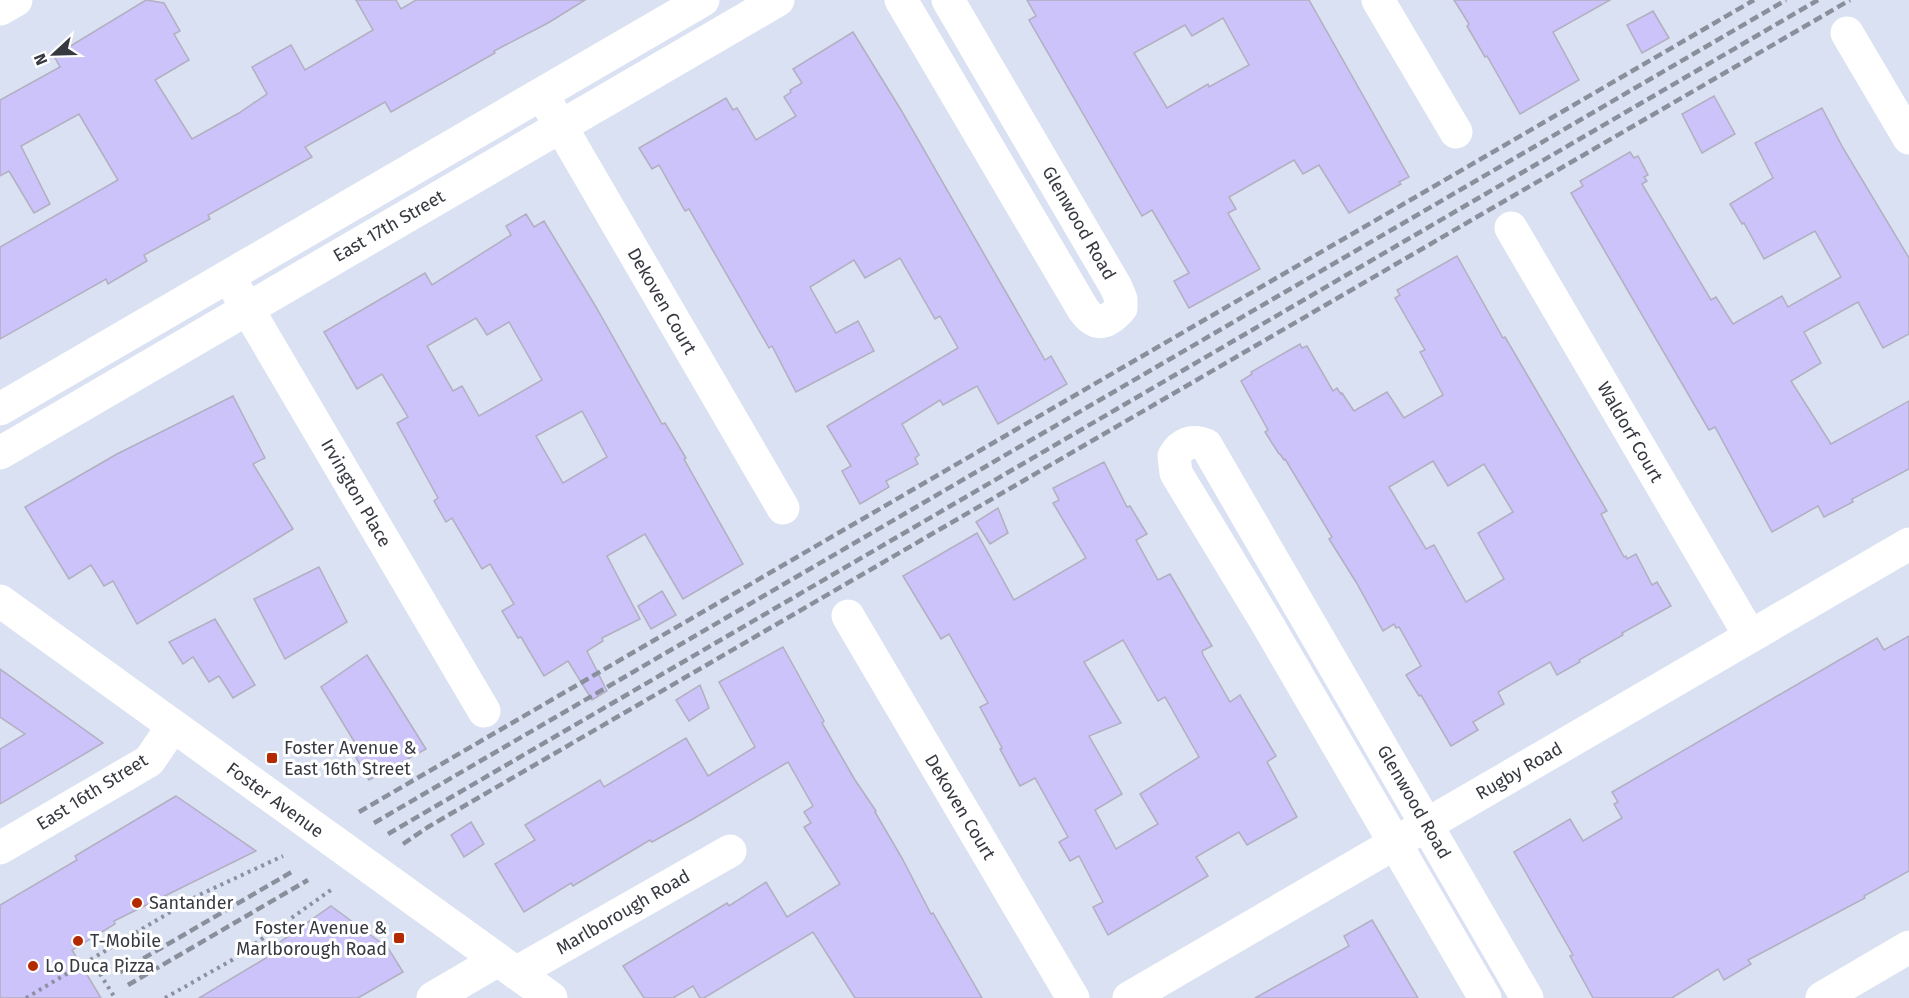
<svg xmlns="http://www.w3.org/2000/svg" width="1909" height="998" viewBox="0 0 1909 998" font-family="'Fira Sans',sans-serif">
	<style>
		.building { fill: #cbc3f9; stroke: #b1afc0; stroke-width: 1.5; fill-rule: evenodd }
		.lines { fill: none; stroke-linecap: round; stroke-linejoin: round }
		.path { stroke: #8b919d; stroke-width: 4; stroke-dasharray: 3 4.5; stroke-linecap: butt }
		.street { stroke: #fff; stroke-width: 33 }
		.rail { stroke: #898f9b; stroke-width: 4.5; stroke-dasharray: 9 4.5; stroke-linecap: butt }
		.poi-dot { fill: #b42a00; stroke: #fff; stroke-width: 2 }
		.labels { text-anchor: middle; stroke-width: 6; stroke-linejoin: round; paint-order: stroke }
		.street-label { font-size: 18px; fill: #363940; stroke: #fff }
		.poi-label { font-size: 18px; fill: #363940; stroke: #fff; text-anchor: start }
	</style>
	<rect width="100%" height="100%" fill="#d9e1f2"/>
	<g class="building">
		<path d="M146,0L164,3L180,31L174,34L189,60L155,80L192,139L239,113L267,94L252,67L291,45L305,70L373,30L356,0H396L401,9L416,0H585L548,23L494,51L495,53L391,112L385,102L305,147L312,157L208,215L210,219L144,255L147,261L108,284L106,279L0,339V247L118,180L79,114L21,146L50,204L34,213L9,171L0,176V100L60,67L54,56Z"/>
		<path d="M1027,0H1309L1409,177L1399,182L1401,184L1349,213L1319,165L1303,174L1294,160L1229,197L1236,209L1228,213L1260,269L1189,308L1174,281L1189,273L1152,210L1142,216L1029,20L1036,16ZM1223,18L1249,65L1209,87L1208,84L1167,108L1134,53L1185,25L1192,36Z"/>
		<path d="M1454,0H1610L1553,32L1579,80L1520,114L1487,56L1485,57L1467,26L1469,24Z"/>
		<path d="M1653,11L1669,38L1642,53L1627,25Z"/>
		<path d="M853,32L901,110L1045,360L1051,356L1067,384L998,424L977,386L943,405L940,400L902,424L919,455L915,458L918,464L886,481L889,487L860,504L842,471L851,466L827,426L958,348L940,316L935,319L900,258L865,278L854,260L810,287L836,333L858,321L874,351L796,392L772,346L769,348L689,209L685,211L659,165L652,169L639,148L726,98L733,110L737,108L756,140L796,116L784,97L791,92L790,90L802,83L793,69Z"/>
		<path d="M1714,96L1735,134L1702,153L1682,114Z"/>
		<path d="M1822,108L1843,148L1909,258V334L1883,348L1858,302L1804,332L1821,363L1791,381L1831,444L1909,401V469L1852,499L1853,502L1824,517L1818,506L1772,532L1715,427L1709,430L1571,193L1583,186L1580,181L1630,152L1634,158L1638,156L1648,175L1644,177L1647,181L1642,184L1711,300L1716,297L1733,324L1782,296L1788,307L1841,277L1815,231L1764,259L1744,223L1742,224L1730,204L1773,178L1755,143Z"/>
		<path d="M526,214L534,227L544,221L596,307L662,424L665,423L686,458L684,459L743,564L683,599L645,534L607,556L640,619L602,638L603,641L587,651L607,691L592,700L568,661L544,676L521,637L518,638L502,611L514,604L490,564L482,569L452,518L446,522L434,501L438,498L397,423L408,417L382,374L357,389L324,332L425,273L432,285L511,235L506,226ZM476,318L487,335L509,322L542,380L479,416L462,386L453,391L427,346ZM582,411L607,457L563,483L536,436Z"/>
		<path d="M1457,256L1503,338L1505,337L1607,511L1601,514L1624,557L1626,556L1627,559L1636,554L1652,585L1657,582L1671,606L1622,633L1623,635L1579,660L1580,662L1557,675L1550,662L1498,692L1504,704L1473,722L1478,730L1451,746L1421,695L1419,696L1406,675L1421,666L1399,627L1396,628L1394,624L1383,631L1356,582L1329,539L1332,537L1285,459L1284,460L1280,454H1279L1265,432L1268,430L1241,381L1252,374L1251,372L1300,344L1302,348L1307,346L1333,391L1337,388L1341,394L1342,393L1354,411L1387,392L1404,418L1443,395L1420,352L1425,350L1395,298L1400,295L1397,290ZM1433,461L1448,486L1484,464L1513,512L1478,533L1504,579L1466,602L1434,545L1426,549L1389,487Z"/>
		<path d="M233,396L265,458L253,464L293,529L137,624L113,581L104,586L91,565L69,579L25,507L117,454Z"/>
		<path d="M1104,462L1127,507L1130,506L1147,534L1136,540L1158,580L1170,574L1212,646L1202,651L1203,655L1230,702L1240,695L1276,756L1267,762L1297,817L1247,845L1239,832L1196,857L1208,876L1108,935L1093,907L1103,902L1079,856L1070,861L1059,842L1068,837L1035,778L1020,786L1000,749L1002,748L980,707L988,703L949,634L941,639L903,576L977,533L1014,600L1086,558L1053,503L1059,500L1053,488ZM1123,640L1158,701L1165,697L1199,757L1140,794L1158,824L1116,849L1095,810L1122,794L1089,736L1121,723L1084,662Z"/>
		<path d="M998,508L1008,533L990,544L976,522Z"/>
		<path d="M319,567L347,622L285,659L254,599Z"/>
		<path d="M662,591L676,615L651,629L638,606Z"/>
		<path d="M215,619L255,685L233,698L219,676L209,682L193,657L183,664L169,642Z"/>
		<path d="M1909,636V871L1864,896L1865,898L1748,960L1751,964L1724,980L1718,969L1672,998H1593L1570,956L1573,955L1514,852L1570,819L1583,841L1622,818L1614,804L1618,802L1612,792L1877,638L1884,650Z"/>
		<path d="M783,647L824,721L822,723L855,780L876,811L875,812L902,858L931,914L933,913L982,998H855L813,932L704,998H700L693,986L673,998H644L623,966L727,903L729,906L766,882L787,917L840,884L804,827L811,823L804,812L813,806L788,762L693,819L652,842L650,840L573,886L571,883L524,912L495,864L535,840L525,825L600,780L604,787L686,738L708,776L755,747L719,682Z"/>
		<path d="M367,655L426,749L369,780L354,754L360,751L321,687Z"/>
		<path d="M0,669L103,743L0,804V749L25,734L0,717Z"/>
		<path d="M700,685L709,708L689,721L676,700Z"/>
		<path d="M176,796L256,851L114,921L115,924L72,950L101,998H0V905L77,860L75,856Z"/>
		<path d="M471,822L484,844L464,857L451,835Z"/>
		<path d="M331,906L388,948L403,972L358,998H199L266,958L263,954Z"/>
		<path d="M1372,920L1418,998H1255L1349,946L1344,936Z"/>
	</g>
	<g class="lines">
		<g class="path">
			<path d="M92,961L115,998"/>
			<path d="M26,998L199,895L283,856"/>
			<path d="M165,998L232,960L331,890"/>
		</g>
		<g class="street">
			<path d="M901,0L1083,309C1096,328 1107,324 1121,308V299L1116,287L948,0"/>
			<path d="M1378,0L1456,132"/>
			<path d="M0,9L16,0"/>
			<path d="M1847,33L1909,138"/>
			<path d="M550,108L783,508"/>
			<path d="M1511,228L1750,636"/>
			<path d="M237,291L484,711"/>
			<path d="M0,409L703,0"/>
			<path d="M0,453L778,0"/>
			<path d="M0,601L551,998"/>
			<path d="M848,616L1073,998"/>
			<path d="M0,848L149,761L173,726"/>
			<path d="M516,973L730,851"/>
			<path d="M433,998L498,960"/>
			<path d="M1129,998L1909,544"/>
			<path d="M1485,998L1268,625L1176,473L1174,456C1181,444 1192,439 1206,445L1527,998"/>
			<path d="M1822,998L1909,947"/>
		</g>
		<g class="rail">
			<path d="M359,812L1754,0"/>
			<path d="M374,823L1786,0"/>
			<path d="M388,834L1818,0"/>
			<path d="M403,844L428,827L1850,0"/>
			<path d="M120,972L295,870"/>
			<path d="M128,985L308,880"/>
		</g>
	</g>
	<g class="poi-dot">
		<rect x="266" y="752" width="12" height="12" rx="3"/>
		<circle cx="137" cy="903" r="6"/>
		<rect x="393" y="932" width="12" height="12" rx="3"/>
		<circle cx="78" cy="941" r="6"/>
		<circle cx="33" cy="966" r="6"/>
	</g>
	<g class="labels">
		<g class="street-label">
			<text transform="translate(1079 223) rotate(60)" y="6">Glenwood Road</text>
			<text transform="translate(389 226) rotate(-30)" y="6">East 17th Street</text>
			<text transform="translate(662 301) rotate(60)" y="6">Dekoven Court</text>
			<text transform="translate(1630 432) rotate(60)" y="6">Waldorf Court</text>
			<text transform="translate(356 493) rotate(60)" y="6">Irvington Place</text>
			<text transform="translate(1519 771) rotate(-30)" y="6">Rugby Road</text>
			<text transform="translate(92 792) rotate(-32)" y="6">East 16th Street</text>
			<text transform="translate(275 800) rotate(36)" y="6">Foster Avenue</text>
			<text transform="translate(1414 802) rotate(60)" y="6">Glenwood Road</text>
			<text transform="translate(960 807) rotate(59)" y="6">Dekoven Court</text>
			<text transform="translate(623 912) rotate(-30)" y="6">Marlborough Road</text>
		</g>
		<g class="poi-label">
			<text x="284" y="754">Foster Avenue &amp;<tspan x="284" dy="21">East 16th Street</tspan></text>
			<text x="149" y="909">Santander</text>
			<text x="387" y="934" text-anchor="end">Foster Avenue &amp;<tspan x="387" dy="21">Marlborough Road</tspan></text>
			<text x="90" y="947">T-Mobile</text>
			<text x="45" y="972">Lo Duca Pizza</text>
		</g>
	</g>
	<g transform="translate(54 54) rotate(248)" stroke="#ffffff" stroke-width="4.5" paint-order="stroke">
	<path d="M0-4.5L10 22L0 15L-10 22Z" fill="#363940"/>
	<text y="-9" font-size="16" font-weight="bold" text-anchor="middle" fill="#363940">N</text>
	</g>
</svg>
